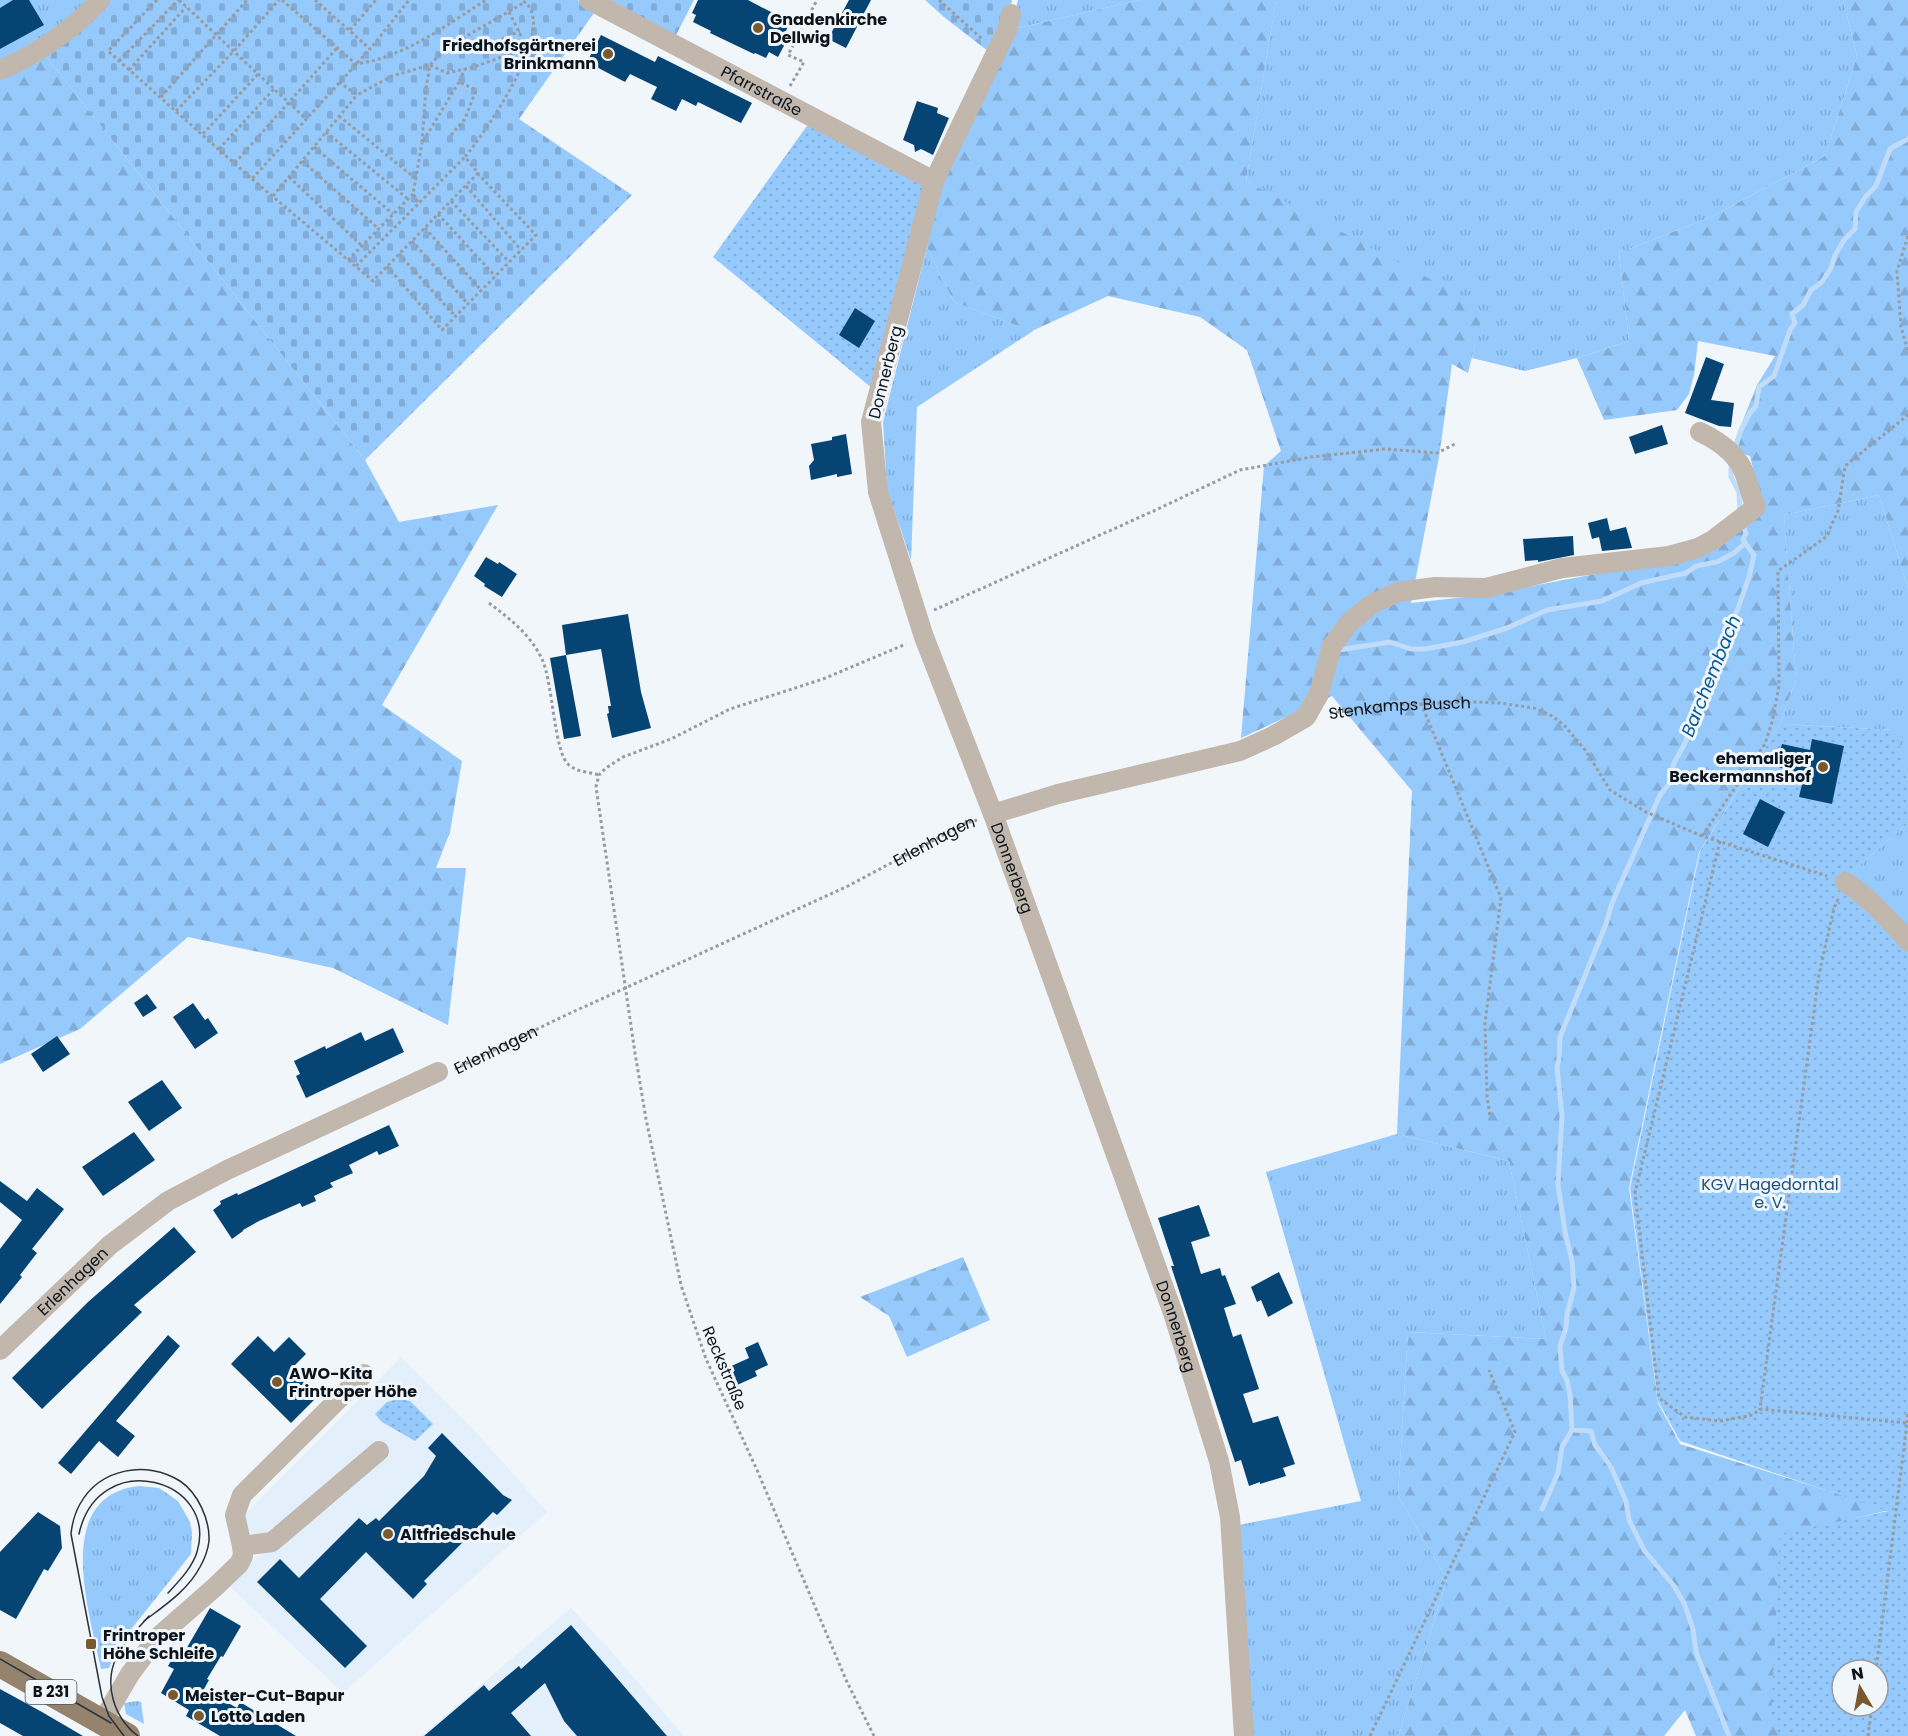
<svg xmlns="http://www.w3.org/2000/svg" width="1908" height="1736" viewBox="0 0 1908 1736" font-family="Poppins,sans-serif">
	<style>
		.built { fill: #e3f0fc }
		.grass { fill: url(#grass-tufts) }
		.forest { fill: url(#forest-firs) }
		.cemetery { fill: url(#cemetery-stones) }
		.garden { fill: url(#garden-dots); fill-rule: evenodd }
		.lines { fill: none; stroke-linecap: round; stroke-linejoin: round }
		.stream { stroke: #c0dcf9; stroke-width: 5 }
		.building { fill: #064474 }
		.path { stroke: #959ca2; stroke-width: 3; stroke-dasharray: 3 3; stroke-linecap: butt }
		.minor { stroke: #c1b7ac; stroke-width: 20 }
		.major { stroke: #95836e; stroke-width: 26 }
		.tram { stroke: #2a323a; stroke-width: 1.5 }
		.poi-dot { fill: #7a592f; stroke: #f1f6fb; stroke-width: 2 }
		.labels { text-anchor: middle; stroke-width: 6; stroke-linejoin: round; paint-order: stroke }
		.shield { fill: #f1f6fb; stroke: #50575f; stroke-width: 1.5 }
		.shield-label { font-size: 15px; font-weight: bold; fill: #0b131c }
		.poi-label { font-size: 16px; font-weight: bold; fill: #0b131c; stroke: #f1f6fb; text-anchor: start }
		.street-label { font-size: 16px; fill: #0b131c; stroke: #f1f6fb }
		.park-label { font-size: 16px; fill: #1e517e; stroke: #f1f6fb }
		.water-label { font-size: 18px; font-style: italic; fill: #005795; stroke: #f1f6fb }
	</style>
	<defs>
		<pattern id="grass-tufts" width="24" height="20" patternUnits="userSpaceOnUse" patternTransform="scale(1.5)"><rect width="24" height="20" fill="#96c9fc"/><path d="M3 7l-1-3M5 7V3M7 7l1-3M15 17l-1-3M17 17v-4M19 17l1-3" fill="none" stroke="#80acd7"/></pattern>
		<pattern id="forest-firs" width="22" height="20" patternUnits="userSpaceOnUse" patternTransform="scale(1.5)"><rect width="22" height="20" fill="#96c9fc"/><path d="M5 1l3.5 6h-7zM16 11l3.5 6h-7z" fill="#80acd7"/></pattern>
		<pattern id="cemetery-stones" width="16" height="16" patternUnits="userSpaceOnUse" patternTransform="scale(1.5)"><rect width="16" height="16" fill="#96c9fc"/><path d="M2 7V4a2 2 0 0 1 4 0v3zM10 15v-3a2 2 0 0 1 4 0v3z" fill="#80acd7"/></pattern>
		<pattern id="garden-dots" width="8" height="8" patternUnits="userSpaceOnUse" patternTransform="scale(1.5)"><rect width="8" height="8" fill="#96c9fc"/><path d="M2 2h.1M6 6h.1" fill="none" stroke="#80acd7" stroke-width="1.8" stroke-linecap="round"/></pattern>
	</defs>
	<rect width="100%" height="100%" fill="#f1f6fb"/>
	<g class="built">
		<path d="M401,1357L472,1428L547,1512L343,1693L227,1584L267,1548L238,1521Z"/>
		<path d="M571,1608L610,1650L684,1736H421Z"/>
	</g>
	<g class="grass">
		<path d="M0,0H97L37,45L0,60Z"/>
		<path d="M1018,0H1140L1010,30Z"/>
		<path d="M1276,0H1843L1857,56L1825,156L1711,217L1619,253L1629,341L1577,358L1525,371L1472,358L1482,312L1246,181Z"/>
		<path d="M927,247L954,302L1033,331L917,407L911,560L887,489L883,422Z"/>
		<path d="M1879,495L1908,588V781L1894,730L1780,724L1796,679L1784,515Z"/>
		<path d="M1908,823V947L1841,881Z"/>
		<path d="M1397,1134L1509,1161L1546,1339L1408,1332L1398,1496L1447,1579L1400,1731L1396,1736H1244L1234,1526L1361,1501L1266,1172Z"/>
		<path d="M139,1486L159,1488L178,1501L190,1522L192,1532L191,1554L117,1647L109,1668L101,1669C90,1614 51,1496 139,1486Z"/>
		<path d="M137,1701L141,1702L144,1724L126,1714L124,1703Z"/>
	</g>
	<g class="forest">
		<path d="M1140,0H1276L1246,181L1441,285L1483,312L1468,373L1452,364L1439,457L1411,603L1485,595L1643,565L1763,509L1750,456L1731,450L1757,385L1775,356L1698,341L1694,375L1689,394L1677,410L1604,420L1577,358L1629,341L1619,253L1711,217L1825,156L1857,56L1843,0H1908V588L1879,495L1784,515L1796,679L1780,724L1699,852L1629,1188L1658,1403L1680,1444L1889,1510L1781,1536L1780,1736H1696L1685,1710L1664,1736H1396L1400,1731L1447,1579L1398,1496L1408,1332L1546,1339L1509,1161L1397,1134L1412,791L1332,696L1241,738L1264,466L1281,451L1247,350L1200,317L1108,296L1032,331L954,302L927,247L936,183L1010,30Z"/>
		<path d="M37,45L365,460L399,522L498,505L382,705L462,761L450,832L436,868H466L448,1025L333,968L188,937L80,1029L0,1064V60Z"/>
		<path d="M963,1257L990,1320L907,1357L889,1316L860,1297Z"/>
	</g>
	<g class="cemetery">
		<path d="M97,0H577L596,10L519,119L632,195L365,460L37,45Z"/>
		<path d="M593,0H694L673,41Z"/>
		<path d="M925,0H1012L1006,26L993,55L944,17Z"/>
	</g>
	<g class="garden">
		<path d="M809,123L930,184L878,393L713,257Z"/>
		<path d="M1780,724L1895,730L1908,781V823L1841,881L1908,947V1736H1780L1771,1719L1780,1534L1888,1511L1680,1441L1658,1401L1630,1188L1700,851ZM1842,1670H1878V1706H1842Z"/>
		<path d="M398,1399L410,1401L433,1424L415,1441L382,1422L375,1414L387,1402Z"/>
	</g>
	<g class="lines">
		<g class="stream">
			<path d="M1735,449L1741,430L1750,413L1756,406L1759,387L1774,376L1790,330L1795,323L1792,314L1803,305L1811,290L1822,282L1831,268L1835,255L1844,240L1855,229L1856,212L1866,196L1876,186L1890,149L1908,139"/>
			<path d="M1731,461V477L1739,492L1740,512"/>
			<path d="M1339,650L1390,642L1411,649H1425L1463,642L1507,628L1547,610L1602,601L1641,583L1686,573L1696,566L1717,562L1734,553L1745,543"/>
			<path d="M1542,1509L1558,1473L1562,1447L1572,1430"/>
			<path d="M1729,1736L1696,1652L1693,1629L1684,1603L1674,1586L1644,1550L1629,1520L1626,1501L1610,1465L1595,1445L1591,1431L1572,1430L1570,1395L1567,1380L1562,1371L1560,1346L1566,1328L1567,1314L1574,1288L1572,1261L1565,1232L1558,1184L1562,1116L1557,1067L1559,1059L1560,1037L1606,924L1612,903L1660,795L1673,779V765L1685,743L1690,729L1700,715L1701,709L1698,703L1704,685L1711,678L1713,668L1720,659L1749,577L1754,555L1743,540L1746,533L1743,524"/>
		</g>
	</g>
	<g class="building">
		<path d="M13,0H29L44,25L0,49V8Z"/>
		<path d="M698,0H748L790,22L785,33L787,38L786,42L778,57L769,52L766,58L755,53L754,54L710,33L711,31L693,22L696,15L692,13Z"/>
		<path d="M849,0H871L846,48L828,39Z"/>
		<path d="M601,35L655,62L658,56L752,103L741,123L698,102L696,106L682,99L676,111L651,99L657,87L630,74L625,82L587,62Z"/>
		<path d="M917,101L938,108L937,113L949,118L933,155L921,149L915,152L914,145L903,140Z"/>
		<path d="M855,308L875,321L859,348L839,335Z"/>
		<path d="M1706,357L1724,364L1711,400L1734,403L1731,427L1719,426L1685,413Z"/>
		<path d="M1662,425L1668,444L1635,454L1629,437Z"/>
		<path d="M846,434L852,474L837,477V474L811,480L809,466L814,460L811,444L832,440V437Z"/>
		<path d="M1607,518L1610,531L1626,527L1632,548L1602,551L1599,537L1592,539L1588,523Z"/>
		<path d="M1573,536L1574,555L1538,562V560L1525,561L1523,539Z"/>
		<path d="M486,557L498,564L499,562L517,574L502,597L484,586L485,584L474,576Z"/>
		<path d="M628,614L641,692L651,728L612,738L607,714L609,713L608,706H611L601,649L566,655L562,625Z"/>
		<path d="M566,655L581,736L564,739L550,658Z"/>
		<path d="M1812,739L1844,746L1832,804L1799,797L1804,776L1776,766L1782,744L1810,750Z"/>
		<path d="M1760,799L1785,812L1768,847L1743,834Z"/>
		<path d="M147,994L157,1008L143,1017L134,1003Z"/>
		<path d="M193,1003L205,1020L208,1018L218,1033L195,1049L173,1017Z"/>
		<path d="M393,1028L404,1052L306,1098L296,1076L300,1074L294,1061L325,1046L326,1049L361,1032L365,1041Z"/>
		<path d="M57,1036L70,1054L43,1072L31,1054Z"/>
		<path d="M162,1080L182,1108L149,1131L128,1102Z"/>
		<path d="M389,1125L399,1146L379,1155L377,1151L349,1165L353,1173L330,1183L333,1187L314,1196L316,1201L302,1207L300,1203L259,1221L243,1230V1231L232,1239L213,1210L221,1204L220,1201L237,1193L238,1195L286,1173Z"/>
		<path d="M134,1132L155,1160L103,1196L82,1167Z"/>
		<path d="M0,1181L27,1201L37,1188L64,1209L32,1249L37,1253L20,1275L22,1277L0,1304V1249L22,1220L0,1202Z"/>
		<path d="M1199,1205L1210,1236L1191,1242L1201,1274L1220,1268L1222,1276L1225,1275L1236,1304L1224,1308L1233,1337L1241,1334L1259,1389L1243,1394L1253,1423L1278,1416L1295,1464L1283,1468L1286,1476L1260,1484V1482L1249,1486L1241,1460L1235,1462L1171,1266H1174L1158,1218Z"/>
		<path d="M174,1227L196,1252L134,1305L142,1312L42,1409L12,1378L88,1302Z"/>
		<path d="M1279,1272L1293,1303L1268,1317L1261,1300L1257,1302L1251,1287Z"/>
		<path d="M168,1335L180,1346L116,1421L135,1436L118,1457L99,1441L71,1474L58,1463Z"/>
		<path d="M258,1336L274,1352L289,1337L306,1354L291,1369L318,1396L291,1423L231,1364Z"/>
		<path d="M758,1342L768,1365L755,1371L757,1376L735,1386L727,1368L749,1358L745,1348Z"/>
		<path d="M442,1433L503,1495L512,1500L497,1515L493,1512L424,1581L427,1584L413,1599L366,1552L320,1599L367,1646L345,1668L257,1582L280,1559L299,1578L359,1518L367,1525L376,1518L379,1521L424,1476L436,1456L428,1448Z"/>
		<path d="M38,1512L60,1526L62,1548L48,1571L44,1569L16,1619L0,1610V1552Z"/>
		<path d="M210,1608L241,1626L223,1657L221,1656L207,1679L209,1680L204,1689L237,1708L240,1702L296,1736H220L186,1716L189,1710L161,1693L174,1669L168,1666L179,1647L185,1651Z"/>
		<path d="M571,1625L667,1736H577L564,1721L545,1683L511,1713L531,1736H424L484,1685L489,1691L519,1666L521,1669Z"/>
		<path d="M0,1689L42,1712L83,1736H23L0,1723Z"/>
	</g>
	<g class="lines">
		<g class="path">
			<path d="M157,0L108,51L252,179L370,49"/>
			<path d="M179,0L306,119"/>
			<path d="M282,0L356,64C405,57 445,26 486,0"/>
			<path d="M315,0L370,49L409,0"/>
			<path d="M939,0L982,39"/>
			<path d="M509,12L526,46"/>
			<path d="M350,30L376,0"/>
			<path d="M491,44L520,31"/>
			<path d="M119,61L178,0"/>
			<path d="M129,70L186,7"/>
			<path d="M339,82L357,95L392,76L430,65L446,48L525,2"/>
			<path d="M459,82L422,143L426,88L430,65L447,73L474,67L510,54L530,43"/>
			<path d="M790,86L804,62L788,55L817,0"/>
			<path d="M161,97L247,0"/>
			<path d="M176,111L234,51L279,0"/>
			<path d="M339,116L416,179"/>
			<path d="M326,132L408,199"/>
			<path d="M203,134L258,74"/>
			<path d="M451,135L465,119L476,90L459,82L465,69"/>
			<path d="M314,147L393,214"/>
			<path d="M219,149L274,89"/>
			<path d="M302,161L379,229"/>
			<path d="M235,163L337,48"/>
			<path d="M289,177L362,246"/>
			<path d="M252,179L373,281L478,173L465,157C484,134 564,21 521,0"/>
			<path d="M466,186L521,250"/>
			<path d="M273,196L357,95"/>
			<path d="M451,201L509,262"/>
			<path d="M418,202L413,194L422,143"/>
			<path d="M438,214L495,276"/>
			<path d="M425,228L481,290"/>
			<path d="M1908,236L1897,271L1901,327L1908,351"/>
			<path d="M412,241L468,304"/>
			<path d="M399,254L455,316"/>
			<path d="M348,260L413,194"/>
			<path d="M356,266L465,157"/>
			<path d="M387,266L442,330L536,235L478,174"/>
			<path d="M489,603C510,619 530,634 542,659C553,682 554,754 569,765C577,772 589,772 599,775"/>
			<path d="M934,610L1160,508L1240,470L1312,457L1385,449L1437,453L1455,444"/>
			<path d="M1421,703L1501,898L1485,1023L1487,1096L1490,1116"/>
			<path id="s1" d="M1330,713L1390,705L1475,702L1500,703L1534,708L1552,716L1564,725L1586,751L1610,790L1646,812L1702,836L1827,876"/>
			<path d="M1702,836L1765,744L1772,722L1779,686L1778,571L1826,537L1838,511L1845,466L1908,415"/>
			<path d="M1720,841L1635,1193L1659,1398L1685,1417L1720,1421L1753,1415L1760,1409"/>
			<path d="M1838,899L1834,908L1819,974L1760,1409L1907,1423L1876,1670"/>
			<path id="s2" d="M455,1069L564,1016L848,886L966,823L977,820"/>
			<path d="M1907,1423L1908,1411"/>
			<path d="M874,1736L847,1682L757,1470L706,1359L681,1285L646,1119L635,1053L596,787L599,775L606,768L623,757L671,739L730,709L823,679L906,644"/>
			<path d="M1370,1736L1515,1432L1489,1370"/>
			<path d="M1868,1736L1872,1706"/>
		</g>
		<g class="minor">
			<path id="s3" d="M589,0L934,181"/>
			<path id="s4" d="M1011,14L1008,28L934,181L871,422L878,492L924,637L993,814L1173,1313L1219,1461L1230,1517L1244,1736"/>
			<path d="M0,70C39,54 72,30 100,0"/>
			<path d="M993,814L1058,794L1240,751L1273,736L1306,717L1319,694L1332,646L1349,623L1372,604L1398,592L1435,587L1486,588L1562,568L1669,556L1698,548L1713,540L1756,507C1751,497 1749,485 1745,475C1738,454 1719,441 1700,432"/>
			<path d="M1845,882C1870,898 1888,919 1908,941"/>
			<path id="s5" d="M0,1350L110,1245L168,1201L227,1170L438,1072"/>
			<path d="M242,1546L272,1542L379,1451"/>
			<path d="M102,1722L130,1674L157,1638L215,1587L239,1564L243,1556L242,1546L235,1515L242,1495L364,1374"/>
		</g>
		<path class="major" d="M0,1664L127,1736"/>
		<g class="tram">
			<path d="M79,1534C98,1446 219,1478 197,1552C192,1568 179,1581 168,1593"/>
			<path d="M0,1659L111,1723"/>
			<path d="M124,1736L109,1716L102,1697L71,1534C72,1524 75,1513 80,1504C100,1468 147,1460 180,1481C198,1493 210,1520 209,1541C208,1550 204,1560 200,1567C188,1590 164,1606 144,1621"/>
			<path d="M138,1736C114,1718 103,1684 117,1656C124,1641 138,1629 149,1616"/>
		</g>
	</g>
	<g class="poi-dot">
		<circle cx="758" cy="28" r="6"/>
		<circle cx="608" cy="54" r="6"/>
		<circle cx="1823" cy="767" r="6"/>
		<circle cx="277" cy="1382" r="6"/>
		<circle cx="388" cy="1534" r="6"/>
		<rect x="85" y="1638" width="12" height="12" rx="3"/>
		<circle cx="173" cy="1695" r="6"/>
		<circle cx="199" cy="1716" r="6"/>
	</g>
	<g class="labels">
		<rect class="shield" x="25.5" y="1680" width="51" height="24" rx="4.5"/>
		<g class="shield-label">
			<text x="51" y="1697">B 231</text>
		</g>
		<g class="poi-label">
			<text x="770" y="25">Gnadenkirche<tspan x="770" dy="18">Dellwig</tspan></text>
			<text x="596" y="51" text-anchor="end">Friedhofsgärtnerei<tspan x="596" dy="18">Brinkmann</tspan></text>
			<text x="1811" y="764" text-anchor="end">ehemaliger<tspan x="1811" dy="18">Beckermannshof</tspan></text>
			<text x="289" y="1379">AWO-Kita<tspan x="289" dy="18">Frintroper Höhe</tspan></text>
			<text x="400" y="1540">Altfriedschule</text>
			<text x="103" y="1641">Frintroper<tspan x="103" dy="18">Höhe Schleife</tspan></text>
			<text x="185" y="1701">Meister-Cut-Bapur</text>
			<text x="211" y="1722">Lotto Laden</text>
		</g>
		<g class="street-label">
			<text dy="6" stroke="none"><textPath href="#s3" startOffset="195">Pfarrstraße</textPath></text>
			<text transform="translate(885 372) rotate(-76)" y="6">Donnerberg</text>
			<text dy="6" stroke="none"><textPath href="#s1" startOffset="70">Stenkamps Busch</textPath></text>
			<text dy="6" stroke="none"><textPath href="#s2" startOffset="531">Erlenhagen</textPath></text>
			<text dy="6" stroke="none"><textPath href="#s4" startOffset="903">Donnerberg</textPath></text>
			<text dy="6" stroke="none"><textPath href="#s2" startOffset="45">Erlenhagen</textPath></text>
			<text dy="6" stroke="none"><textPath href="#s5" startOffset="100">Erlenhagen</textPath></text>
			<text dy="6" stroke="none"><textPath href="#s4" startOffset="1390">Donnerberg</textPath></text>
			<text transform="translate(725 1368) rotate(67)" y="6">Reckstraße</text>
		</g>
		<g class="park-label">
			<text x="1770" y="1190">KGV Hagedorntal<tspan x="1770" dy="18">e. V.</tspan></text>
		</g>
		<g class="water-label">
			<text transform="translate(1711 676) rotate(-68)" y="6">Barchembach</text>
		</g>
	</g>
	<g transform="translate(1860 1688) rotate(350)"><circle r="28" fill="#f1f6fb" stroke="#959ba2" stroke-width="1.5"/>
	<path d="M0-4.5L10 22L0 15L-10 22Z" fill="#7a592f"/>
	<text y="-9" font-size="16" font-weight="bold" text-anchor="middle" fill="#0b131c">N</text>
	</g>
</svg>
